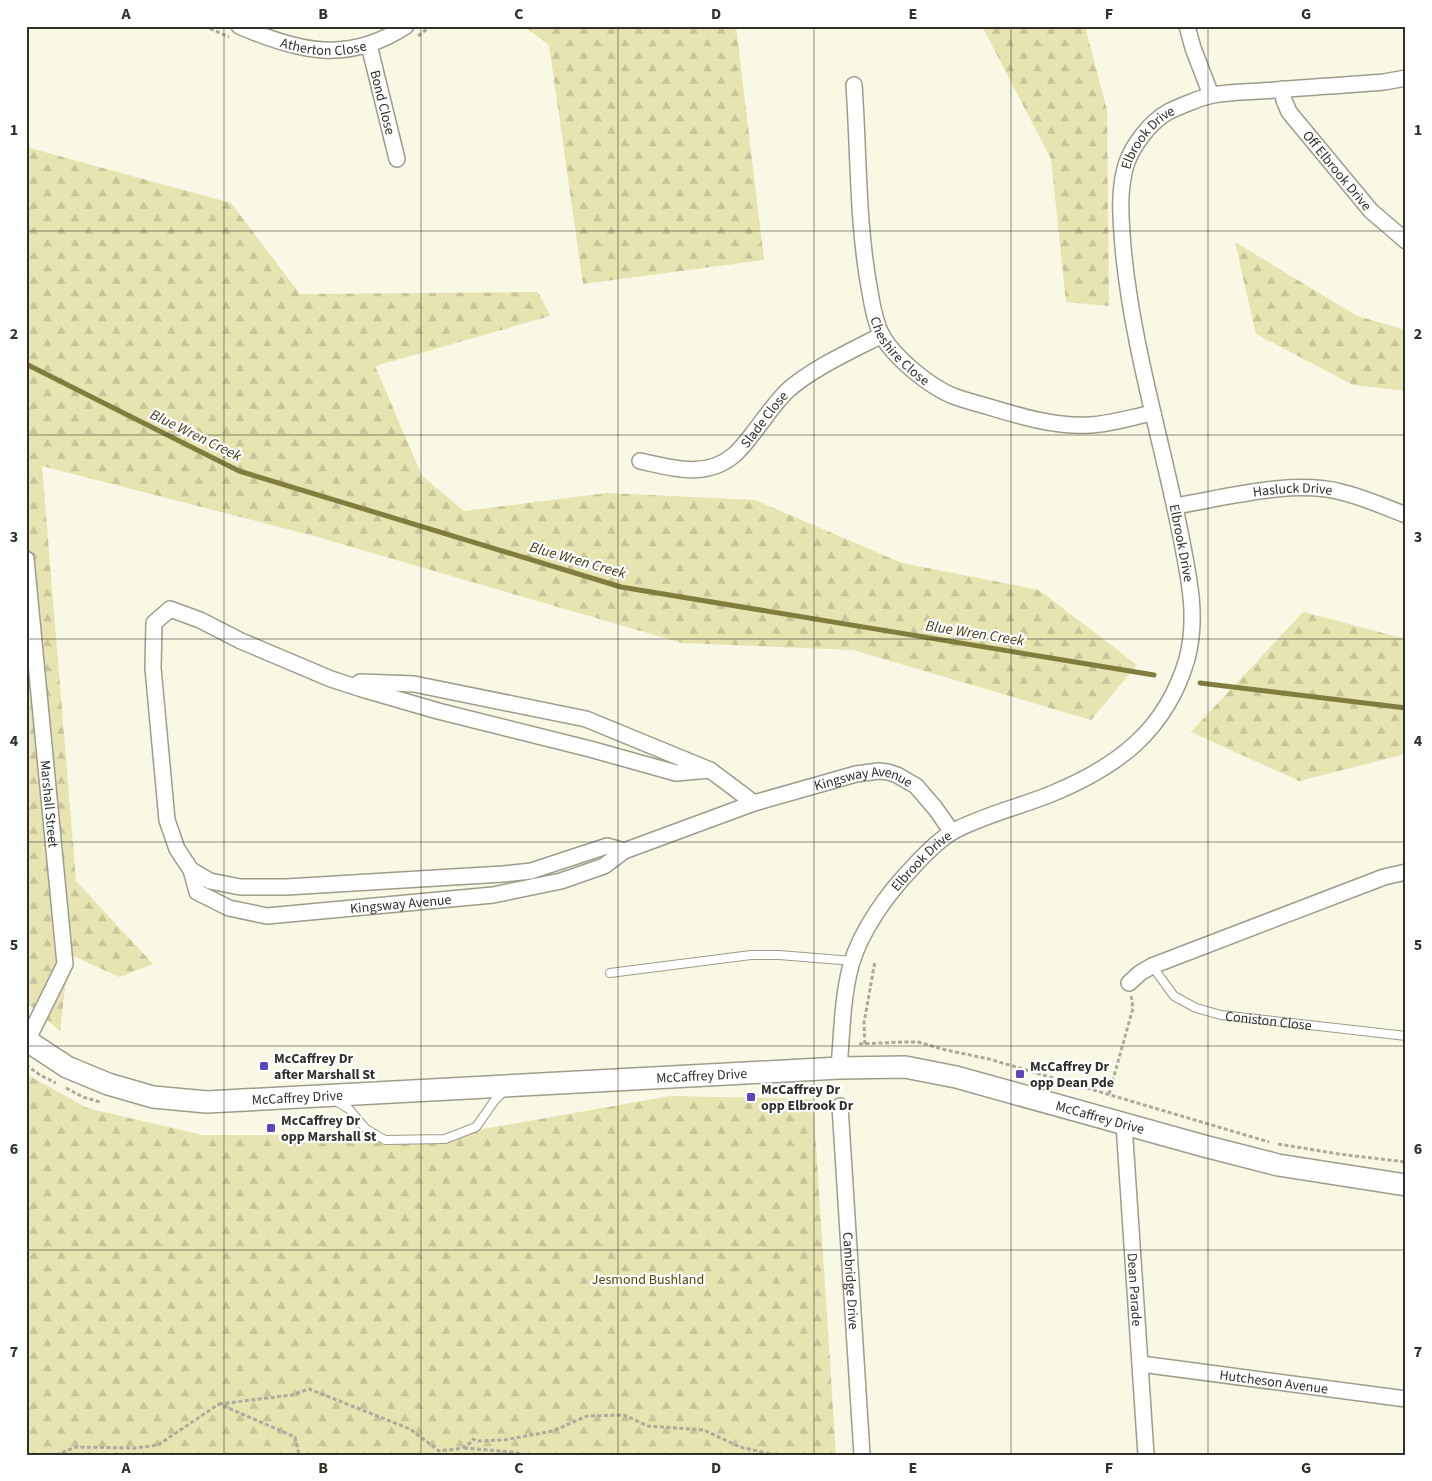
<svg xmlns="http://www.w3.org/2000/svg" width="1432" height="1481" viewBox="0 0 1432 1481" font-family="'Source Sans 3',sans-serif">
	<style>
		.forest { fill: url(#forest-firs) }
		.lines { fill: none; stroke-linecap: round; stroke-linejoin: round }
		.stream { stroke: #807d3f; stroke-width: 5 }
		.lane-casing { stroke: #9d9d8b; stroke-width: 10 }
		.street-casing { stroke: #9d9d8b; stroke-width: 18 }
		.secondary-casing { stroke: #9d9d8b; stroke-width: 24 }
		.path { stroke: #abab9c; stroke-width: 3; stroke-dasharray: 4 2.5; stroke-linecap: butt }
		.lane { stroke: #fff; stroke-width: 8 }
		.street { stroke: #fff; stroke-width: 15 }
		.secondary { stroke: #fff; stroke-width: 21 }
		.grid { fill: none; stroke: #31312a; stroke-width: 1; stroke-opacity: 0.55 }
		.poi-dot { fill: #5c45bd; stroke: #fff; stroke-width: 2 }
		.labels { text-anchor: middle; stroke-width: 4.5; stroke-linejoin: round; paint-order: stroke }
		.street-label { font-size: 14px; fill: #31312a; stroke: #fff }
		.poi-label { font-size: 14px; font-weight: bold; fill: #31312a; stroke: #fff; text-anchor: start }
		.park-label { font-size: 14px; fill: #4e4b05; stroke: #fff }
		.water-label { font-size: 15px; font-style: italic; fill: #43411c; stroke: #fff }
		.neatline { fill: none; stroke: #31312a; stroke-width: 2 }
		.grid-label { font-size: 16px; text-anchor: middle; font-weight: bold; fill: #31312a }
	</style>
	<defs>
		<pattern id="forest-firs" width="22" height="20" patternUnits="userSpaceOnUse" patternTransform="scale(1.25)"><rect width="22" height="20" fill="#e6e4b0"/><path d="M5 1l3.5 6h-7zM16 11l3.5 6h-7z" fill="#c6c498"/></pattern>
	</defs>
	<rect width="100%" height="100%" fill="#f9f8e5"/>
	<g class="forest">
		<path d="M524,26H736L764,260L583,284L549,45Z"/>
		<path d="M982,26H1085L1107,110L1109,306L1066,302L1051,159Z"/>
		<path d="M26,147L231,203L300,294L538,292L550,316L375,366L422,476L464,511L607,493L755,500L902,563L1039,590L1137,665L1091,720L853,650L682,643L314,536L42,466L76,881L153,964L119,977L69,954L60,1031L26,1002Z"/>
		<path d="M1235,242L1357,316L1406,330V391L1353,385L1256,334Z"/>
		<path d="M1303,612L1406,639V754L1299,781L1191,732Z"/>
		<path d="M26,1074L87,1108L202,1135H450L670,1096L813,1099L836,1455H26Z"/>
	</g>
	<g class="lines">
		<g class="stream">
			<path d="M26,364L239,471L621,587L1154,675"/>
			<path d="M1200,683L1406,708"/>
		</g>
		<g class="lane-casing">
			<g id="lane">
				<path id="s1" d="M1152,966L1174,996L1196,1008L1221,1015L1406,1036"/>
				<path d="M610,973L751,955H779L853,961"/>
				<path d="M336,1101L349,1109L366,1129L385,1140L445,1139L476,1127L495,1100L505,1090"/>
			</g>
		</g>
		<g class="street-casing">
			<g id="street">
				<path id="s2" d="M239,26C299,52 348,64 406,26"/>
				<path d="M1187,26L1193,48L1211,95"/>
				<path id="s3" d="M369,45L397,159"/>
				<path id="s4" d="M854,85C859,154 857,224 870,292C872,305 876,324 882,336C896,359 929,386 953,396C964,400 975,403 986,406C1019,416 1055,427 1090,425C1111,424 1132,417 1153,413"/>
				<path id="s5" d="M1282,89L1284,100L1289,112L1371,211L1406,241"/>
				<path id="s6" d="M640,461C672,468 706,479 734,455C741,449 748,440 754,432C765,418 774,404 787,391C811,369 853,350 882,335"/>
				<path id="s7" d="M1175,506C1224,498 1292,479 1341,492C1363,497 1385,507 1406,515"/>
				<path id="s8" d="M26,559L65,964L27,1041"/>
				<path d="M360,682L414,684L586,719L710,770L754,803"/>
				<path id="s9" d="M710,770L676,773L590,749L438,711L362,689L331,679L241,641L200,620L170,609L154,623L153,668L167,820L177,849L191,870L197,892L229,908L267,916L493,895L561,881L604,866L624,851L754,803L856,774L879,771L888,772L897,775L916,786L935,808L952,832"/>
				<path d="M191,870L210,881L240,887H286L503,874L531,871L607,846L624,851"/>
				<path d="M1129,983L1140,973L1152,966L1384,877L1406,872"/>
				<path id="s10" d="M839,1068C842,1033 842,999 851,965C861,930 888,893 913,867C924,855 940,839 954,831C984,815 1019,807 1051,794C1117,767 1166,731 1187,659C1198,618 1189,578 1181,537C1162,440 1132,346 1123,247C1121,220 1118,192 1126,165C1132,146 1150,122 1168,112C1178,107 1202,97 1213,95C1233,91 1254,92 1275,90C1311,87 1348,85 1384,82L1406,78"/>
				<path id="s11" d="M840,1106L862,1455"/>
				<path id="s12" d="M1124,1124L1146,1455"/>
				<path id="s13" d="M1141,1364L1406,1399"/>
			</g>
		</g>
		<g class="secondary-casing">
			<g id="secondary">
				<path id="s14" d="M26,1040L67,1067L108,1084L153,1097L207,1102L839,1068L905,1067L956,1077L1204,1146L1278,1165L1406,1185"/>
			</g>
		</g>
		<g class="path">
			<path d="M204,26L229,37"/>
			<path d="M418,36L431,26"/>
			<path d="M859,1044L903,1042H918L946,1050L989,1059L1269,1142"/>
			<path d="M865,1044L864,1023L875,961"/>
			<path d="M26,1065L40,1075L56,1083"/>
			<path d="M66,1088L83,1097L100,1102"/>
			<path d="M1109,1094L1133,1008L1131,995"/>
			<path d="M1278,1144L1339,1154L1406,1162"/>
			<path d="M219,1404L292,1395L309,1389L410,1429L439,1451C451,1449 466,1451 473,1439L477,1441L504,1440L553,1431L587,1416L624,1415L648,1426L704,1430L740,1447L775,1455"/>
			<path d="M464,1448L513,1452L524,1455"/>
			<path d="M56,1455L76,1447L135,1448L158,1445L219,1404L295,1437L299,1455"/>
		</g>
		<use href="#lane" class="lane"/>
		<use href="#street" class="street"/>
		<use href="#secondary" class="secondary"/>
	</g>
	<path class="grid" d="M224,26V1455M421,26V1455M618,26V1455M814,26V1455M1011,26V1455M1208,26V1455M26,231H1406M26,435H1406M26,639H1406M26,842H1406M26,1046H1406M26,1250H1406"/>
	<g class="poi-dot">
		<rect x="259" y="1061" width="10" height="10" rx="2.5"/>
		<rect x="1015" y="1069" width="10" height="10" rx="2.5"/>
		<rect x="746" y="1092" width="10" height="10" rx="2.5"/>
		<rect x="266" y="1123" width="10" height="10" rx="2.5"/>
	</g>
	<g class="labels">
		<g class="street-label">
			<text dy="5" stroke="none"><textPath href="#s2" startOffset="88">Atherton Close</textPath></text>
			<text dy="5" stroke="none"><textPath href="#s3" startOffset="59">Bond Close</textPath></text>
			<text dy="5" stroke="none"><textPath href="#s10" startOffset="1116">Elbrook Drive</textPath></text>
			<text dy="5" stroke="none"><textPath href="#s5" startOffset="100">Off Elbrook Drive</textPath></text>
			<text dy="5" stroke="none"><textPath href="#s4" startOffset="276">Cheshire Close</textPath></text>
			<text dy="5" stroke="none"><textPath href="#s6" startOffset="145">Slade Close</textPath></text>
			<text dy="5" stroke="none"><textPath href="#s7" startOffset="119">Hasluck Drive</textPath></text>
			<text transform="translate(1182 543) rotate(79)" y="5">Elbrook Drive</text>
			<text dy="5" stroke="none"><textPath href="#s9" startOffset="1559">Kingsway Avenue</textPath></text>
			<text dy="5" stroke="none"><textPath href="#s8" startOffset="246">Marshall Street</textPath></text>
			<text dy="5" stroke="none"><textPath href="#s10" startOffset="231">Elbrook Drive</textPath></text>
			<text dy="5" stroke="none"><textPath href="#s9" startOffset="1074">Kingsway Avenue</textPath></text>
			<text dy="5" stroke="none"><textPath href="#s1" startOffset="136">Coniston Close</textPath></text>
			<text dy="5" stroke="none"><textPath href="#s14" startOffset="690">McCaffrey Drive</textPath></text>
			<text dy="5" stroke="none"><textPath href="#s14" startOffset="285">McCaffrey Drive</textPath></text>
			<text dy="5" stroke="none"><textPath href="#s14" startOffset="1095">McCaffrey Drive</textPath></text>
			<text dy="5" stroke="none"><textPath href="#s11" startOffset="175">Cambridge Drive</textPath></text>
			<text dy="5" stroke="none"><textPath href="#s12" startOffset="166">Dean Parade</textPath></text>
			<text dy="5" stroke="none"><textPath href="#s13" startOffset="134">Hutcheson Avenue</textPath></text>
		</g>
		<g class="poi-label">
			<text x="274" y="1063">McCaffrey Dr<tspan x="274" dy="16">after Marshall St</tspan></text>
			<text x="1030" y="1071">McCaffrey Dr<tspan x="1030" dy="16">opp Dean Pde</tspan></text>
			<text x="761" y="1094">McCaffrey Dr<tspan x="761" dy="16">opp Elbrook Dr</tspan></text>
			<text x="281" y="1125">McCaffrey Dr<tspan x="281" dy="16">opp Marshall St</tspan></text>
		</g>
		<g class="park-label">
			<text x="648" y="1284">Jesmond Bushland</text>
		</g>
		<g class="water-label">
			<text transform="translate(196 435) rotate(26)" y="5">Blue Wren Creek</text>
			<text transform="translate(578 560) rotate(16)" y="5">Blue Wren Creek</text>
			<text transform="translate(975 633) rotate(9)" y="5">Blue Wren Creek</text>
		</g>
	</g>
	<rect width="1432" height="1481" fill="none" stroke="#ffffff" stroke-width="55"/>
	<rect x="28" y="28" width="1376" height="1426" class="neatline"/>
	<g class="grid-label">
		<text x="126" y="19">A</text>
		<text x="323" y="19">B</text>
		<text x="519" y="19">C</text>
		<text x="716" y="19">D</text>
		<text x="913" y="19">E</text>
		<text x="1109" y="19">F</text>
		<text x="1306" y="19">G</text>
		<text x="14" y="135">1</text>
		<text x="1418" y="135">1</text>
		<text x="14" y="339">2</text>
		<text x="1418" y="339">2</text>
		<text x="14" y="542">3</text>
		<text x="1418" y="542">3</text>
		<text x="14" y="746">4</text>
		<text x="1418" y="746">4</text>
		<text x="14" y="950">5</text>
		<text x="1418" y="950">5</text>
		<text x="14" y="1154">6</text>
		<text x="1418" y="1154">6</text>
		<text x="14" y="1357">7</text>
		<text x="1418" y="1357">7</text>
		<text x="126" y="1473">A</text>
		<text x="323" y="1473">B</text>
		<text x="519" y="1473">C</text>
		<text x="716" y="1473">D</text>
		<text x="913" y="1473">E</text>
		<text x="1109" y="1473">F</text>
		<text x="1306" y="1473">G</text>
	</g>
</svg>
